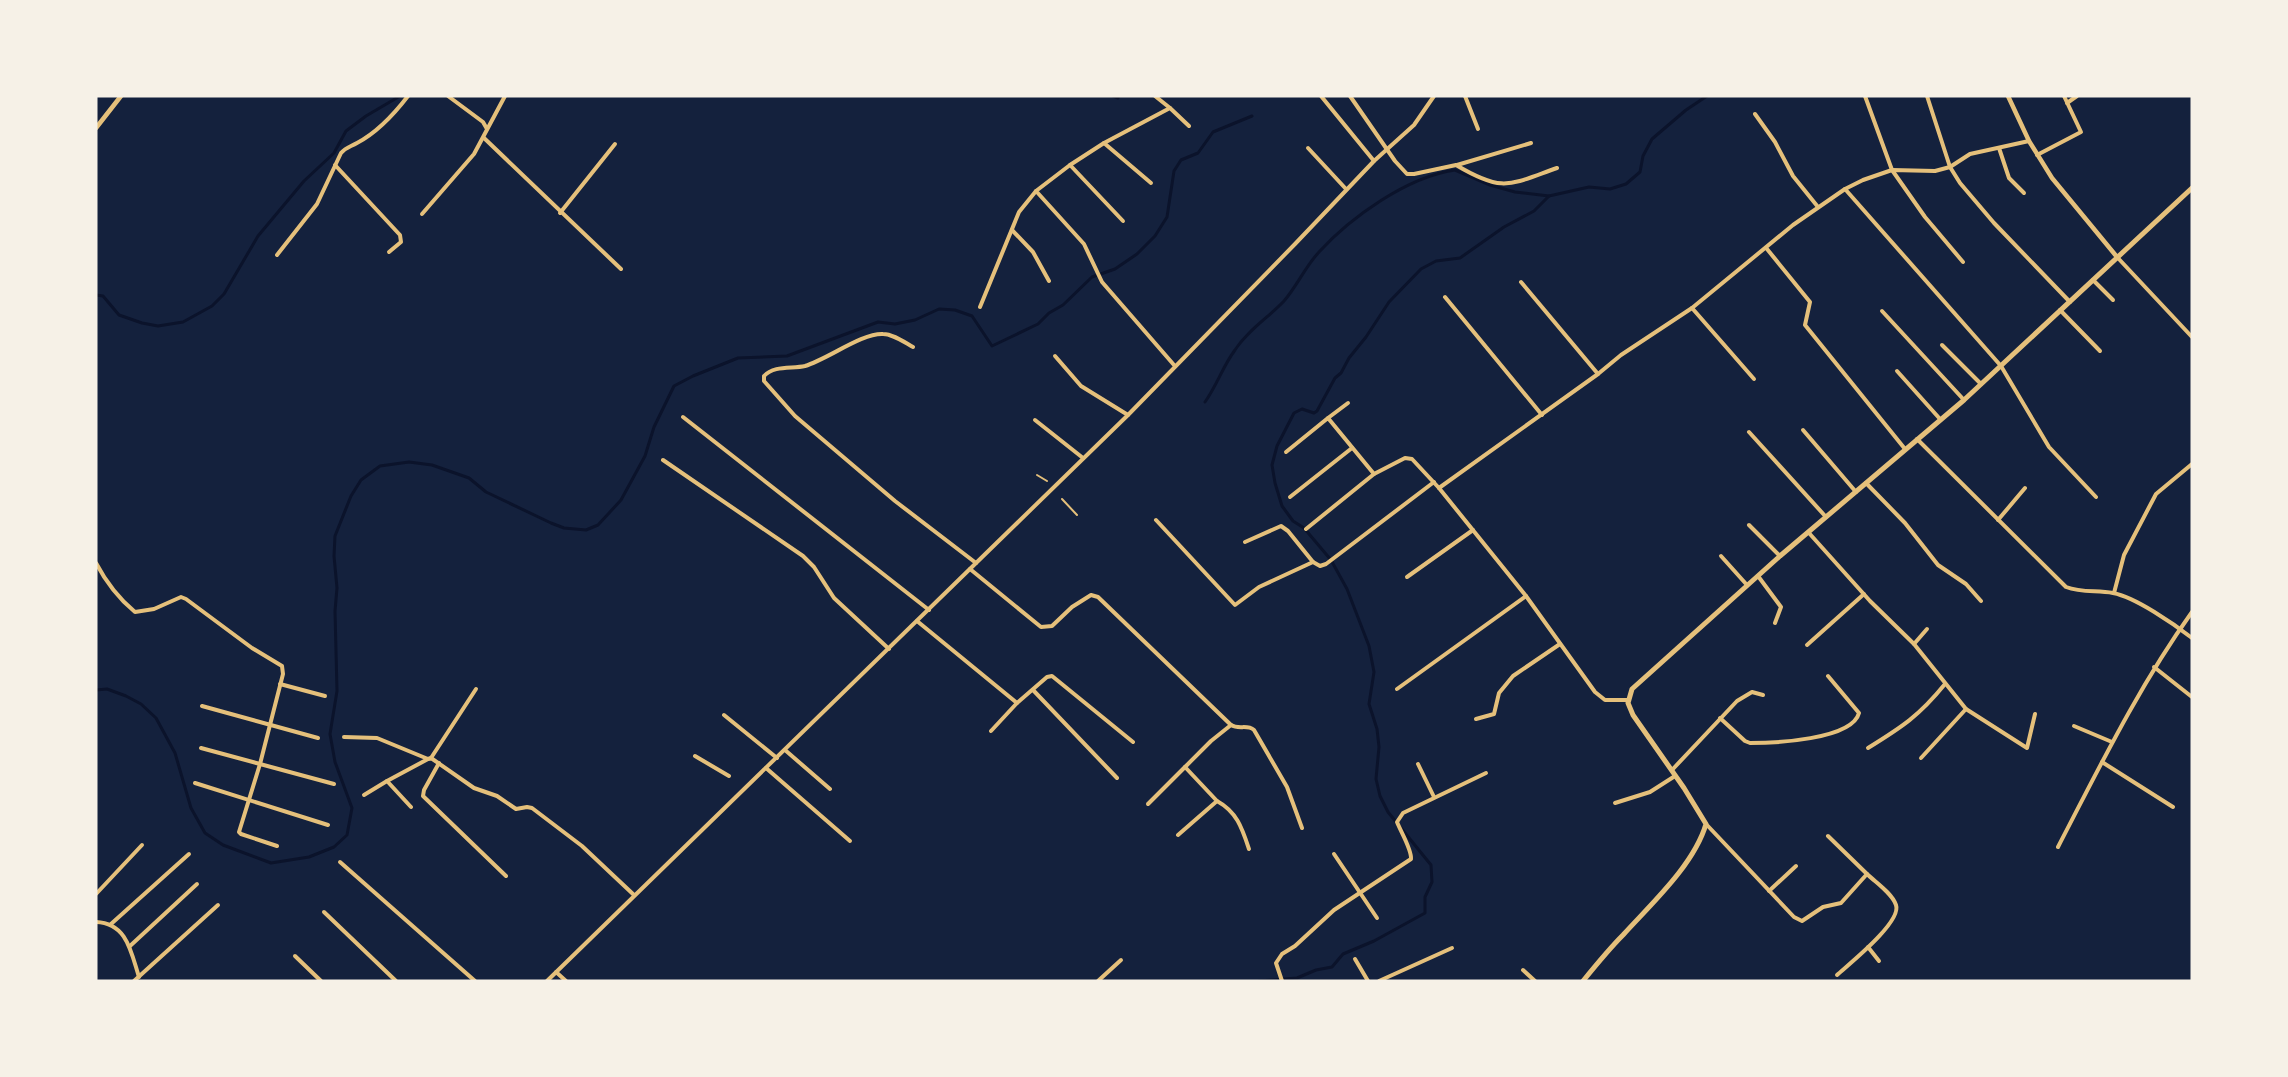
<svg xmlns="http://www.w3.org/2000/svg" width="2288" height="1077" viewBox="0 0 2288 1077" font-family="'Sofia Sans Condensed',sans-serif">
	<style>
		.lines { fill: none; stroke-linecap: round; stroke-linejoin: round }
		.stream { stroke: #0b132b; stroke-width: 3 }
		.service { stroke: #e5c07b; stroke-width: 2 }
		.minor { stroke: #e5c07b; stroke-width: 4 }
		.tertiary { stroke: #e5c07b; stroke-width: 4.5 }
		.secondary { stroke: #e5c07b; stroke-width: 5 }
	</style>
	<rect width="100%" height="100%" fill="#14213d"/>
	<g class="lines">
		<g class="stream">
			<path d="M1113,96L1118,98V96"/>
			<path d="M96,295L103,296L119,315L142,323L158,326L183,322L212,306L224,294L258,236L304,181L334,153L346,131L366,116L400,96"/>
			<path d="M1205,402C1217,385 1223,366 1235,350C1248,330 1268,318 1284,301C1297,286 1305,267 1319,252C1351,217 1407,177 1455,170L1490,185L1515,192L1549,196L1589,187L1610,189L1626,184L1640,172L1643,156L1652,139L1686,110L1707,96"/>
			<path d="M96,690L107,689L126,696L141,704L156,718L175,753L191,808L205,833L223,845L271,863L309,857L334,847L347,835L352,808L335,762L330,734L337,691L335,611L337,588L334,556L335,536L351,496L361,480L380,466L409,462L432,465L469,478L486,492L551,523L564,528L586,530L598,525L621,500L645,456L654,427L674,386L693,376L738,358L787,356L878,322L895,324L915,320L939,309L955,310L972,316L992,346L1038,324L1049,313L1063,305L1092,277L1115,269L1137,254L1155,236L1167,217L1174,171L1181,160L1198,153L1213,132L1252,116"/>
			<path d="M1259,981L1297,978L1316,970L1332,967L1343,954L1374,941L1425,913V897L1432,882L1431,865L1388,812L1380,796L1376,779L1379,747L1377,729L1369,704L1374,672L1369,646L1347,589L1331,560L1304,528L1293,521L1282,506L1275,483L1272,465L1277,446L1294,413L1302,409L1314,413L1317,411L1335,378L1341,373L1349,358L1366,337L1389,302L1421,269L1436,261L1460,258L1504,227L1534,211L1549,196"/>
		</g>
		<g class="service">
			<path d="M1037,475L1047,481"/>
			<path d="M1062,499L1077,515"/>
		</g>
		<g class="minor">
			<path d="M448,96L483,122L487,129"/>
			<path d="M1155,96L1170,108"/>
			<path d="M1321,96L1374,161"/>
			<path d="M1350,96L1395,161L1407,174H1414L1456,165C1503,193 1509,185 1557,168"/>
			<path d="M1465,96L1478,129"/>
			<path d="M1865,96L1892,170L1925,217L1963,262"/>
			<path d="M1927,96L1950,167L1960,183L1994,223L2070,302"/>
			<path d="M2067,103L2077,96"/>
			<path d="M1755,114L1775,142L1793,176L1818,207"/>
			<path d="M484,138L621,269"/>
			<path d="M1104,143L1151,183"/>
			<path d="M1308,148L1346,189"/>
			<path d="M1999,148L2009,178L2024,193"/>
			<path d="M2037,155L2081,132L2064,96"/>
			<path d="M335,165L400,235L401,242L389,252"/>
			<path d="M1070,165L1123,221"/>
			<path d="M1457,165L1531,143"/>
			<path d="M1845,189L2001,366L2049,447L2096,497"/>
			<path d="M560,213L615,144"/>
			<path d="M422,214L474,154L505,96"/>
			<path d="M1012,230L1033,252L1049,281"/>
			<path d="M1767,249L1810,302L1805,325L1905,449"/>
			<path d="M277,255L317,204L341,153C346,147 350,147 357,143C376,133 395,113 408,96"/>
			<path d="M2117,257L2192,337"/>
			<path d="M2093,280L2113,300"/>
			<path d="M1521,282L1598,374"/>
			<path d="M1445,297L1542,415"/>
			<path d="M980,307L1019,212L1036,191"/>
			<path d="M1692,308L1754,379"/>
			<path d="M2060,310L2100,351"/>
			<path d="M1882,311L1964,400"/>
			<path d="M1942,345L1981,384"/>
			<path d="M913,347C904,342 893,334 883,334C862,333 828,359 805,366C792,369 774,365 764,376V381L795,416L895,501L976,563"/>
			<path d="M1055,356L1081,386L1128,415"/>
			<path d="M1174,365L1102,282L1084,244L1036,191L1070,165L1104,143L1170,108L1189,126"/>
			<path d="M1897,371L1940,419"/>
			<path d="M683,417L929,610"/>
			<path d="M1328,418L1348,403"/>
			<path d="M1035,420L1083,458"/>
			<path d="M1803,430L1856,492"/>
			<path d="M1749,432L1826,517"/>
			<path d="M1917,439L2066,587C2082,593 2097,590 2113,593C2135,597 2174,624 2192,638"/>
			<path d="M1286,452L1328,418L1374,474"/>
			<path d="M663,460L803,556L814,567L834,598L889,649"/>
			<path d="M1866,483L1905,523L1938,565L1966,584L1981,601"/>
			<path d="M1439,488L1598,374L1621,355L1692,308L1793,225L1845,189L1863,180L1892,170L1935,171L1950,167L1970,154L2029,141"/>
			<path d="M1290,497L1352,448"/>
			<path d="M1156,520L1235,605L1259,587L1313,562L1320,566L1326,564L1434,482"/>
			<path d="M1998,520L2025,488"/>
			<path d="M1749,525L1780,556"/>
			<path d="M1306,529L1374,474L1405,458L1412,459L1439,488L1526,596L1595,692L1605,700H1628"/>
			<path d="M1809,533L1870,601L1914,644L1966,709L2027,748L2035,714"/>
			<path d="M1245,542L1281,526L1288,531L1313,562"/>
			<path d="M1721,556L1747,585"/>
			<path d="M96,563C106,582 118,598 135,612L154,609L181,597L186,599L252,648L282,666L283,674L260,764L239,832L241,834L277,846"/>
			<path d="M970,569L1041,627L1052,626L1072,607L1091,595L1098,597L1231,725L1211,741L1185,767L1217,801L1178,835"/>
			<path d="M1758,576L1781,607L1775,623"/>
			<path d="M1407,577L1473,530"/>
			<path d="M2114,593L2124,555L2156,494L2192,464"/>
			<path d="M917,621L1017,703L1047,677L1052,676L1133,742"/>
			<path d="M1914,644L1927,629"/>
			<path d="M1807,645L1864,594"/>
			<path d="M2154,667L2192,697"/>
			<path d="M280,684L325,696"/>
			<path d="M1397,689L1526,596"/>
			<path d="M1033,690L1117,778"/>
			<path d="M202,706L318,738"/>
			<path d="M724,715L777,758"/>
			<path d="M1720,718L1745,741L1750,743C1773,743 1852,740 1859,713L1828,676"/>
			<path d="M1476,719L1494,714L1499,693L1513,676L1560,644"/>
			<path d="M1231,725C1239,730 1247,724 1254,730L1287,787L1302,828"/>
			<path d="M2074,726L2112,742"/>
			<path d="M991,731L1017,703"/>
			<path d="M344,737L377,738L428,759L431,758L474,788L497,796L516,809L527,807L532,808L582,846L634,895"/>
			<path d="M201,748L334,784"/>
			<path d="M1868,748C1902,727 1919,716 1945,684"/>
			<path d="M785,750L830,789"/>
			<path d="M695,756L729,776"/>
			<path d="M431,758L476,689"/>
			<path d="M1921,758L1966,709"/>
			<path d="M2102,762L2173,807"/>
			<path d="M439,763L424,790L423,796L506,876"/>
			<path d="M1418,764L1434,797"/>
			<path d="M766,768L850,841"/>
			<path d="M1672,770L1737,701L1752,692L1763,695"/>
			<path d="M195,783L328,825"/>
			<path d="M364,795L387,781"/>
			<path d="M1217,801C1237,812 1242,828 1249,849"/>
			<path d="M1615,803L1650,792L1675,776"/>
			<path d="M1148,804L1185,767"/>
			<path d="M411,807L387,781L428,759"/>
			<path d="M1706,824L1794,917L1802,921L1823,907L1841,903L1867,874L1828,836"/>
			<path d="M2058,847C2100,766 2139,686 2192,612"/>
			<path d="M1334,854L1377,918"/>
			<path d="M340,862L475,981"/>
			<path d="M1769,891L1796,866"/>
			<path d="M96,894L142,845"/>
			<path d="M324,912L396,981"/>
			<path d="M96,922C127,923 131,952 139,977"/>
			<path d="M111,924L189,854"/>
			<path d="M130,946L197,884"/>
			<path d="M1868,947L1879,961"/>
			<path d="M295,956L321,981"/>
			<path d="M1355,959L1368,981"/>
			<path d="M1523,970L1535,981"/>
			<path d="M556,972L566,981"/>
			<path d="M1837,975C1849,964 1902,922 1896,905C1892,893 1875,882 1867,874"/>
			<path d="M134,981L218,905"/>
			<path d="M547,981L1128,415L1295,244L1374,161L1414,125L1434,96"/>
			<path d="M1098,981L1121,960"/>
			<path d="M1282,981L1276,963L1282,954L1295,946L1334,910L1411,859C1412,850 1401,832 1397,822L1403,813L1486,773"/>
			<path d="M1379,981L1452,948"/>
		</g>
		<g class="tertiary">
			<path d="M2008,96L2029,141L2052,178L2117,257"/>
			<path d="M96,128L121,96"/>
		</g>
		<path class="secondary" d="M1583,981C1596,965 1609,949 1623,935C1651,904 1694,865 1706,824L1684,788L1633,715L1628,703L1632,689L1780,556L1964,400L2192,188"/>
	</g>
	<rect width="2288" height="1077" fill="none" stroke="#f6f1e7" stroke-width="195"/>
</svg>
